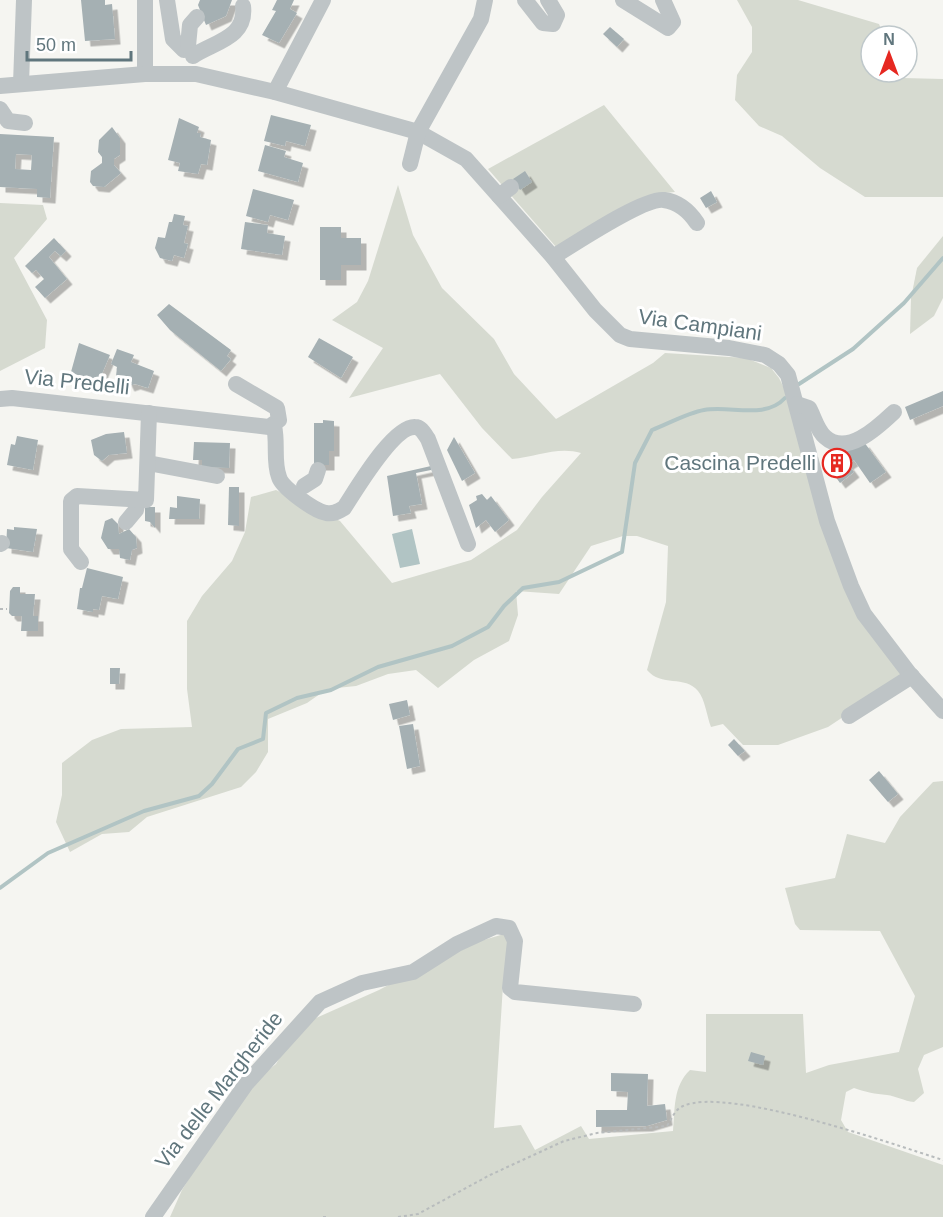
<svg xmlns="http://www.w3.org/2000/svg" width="943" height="1217" viewBox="0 0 943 1217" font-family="Helvetica,sans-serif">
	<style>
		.green { fill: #d6dad0 }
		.water { fill: #b1c4c4 }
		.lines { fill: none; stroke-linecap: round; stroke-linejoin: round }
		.stream { stroke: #b1c4c4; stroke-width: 4 }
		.building { fill: #a5b0b3; fill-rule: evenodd; filter: url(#shadow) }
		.path { stroke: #b8bcbd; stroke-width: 2; stroke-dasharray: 3 3; stroke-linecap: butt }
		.minor { stroke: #bec4c6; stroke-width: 16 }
		.labels { text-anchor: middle; stroke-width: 6; stroke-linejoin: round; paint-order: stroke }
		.street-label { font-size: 21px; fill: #60767d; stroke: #fff }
		.poi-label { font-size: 21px; fill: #60767d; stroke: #fff; text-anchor: end }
	</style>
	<defs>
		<filter id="shadow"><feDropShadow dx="5.5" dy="5.5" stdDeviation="0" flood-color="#0004"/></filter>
	</defs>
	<rect width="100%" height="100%" fill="#f5f5f1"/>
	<g class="green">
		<path d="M737,0H798L879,24L884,36H871V72H900L903,78L943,79V197H865L820,168L782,136L759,126L735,100L737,75L752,52V27Z"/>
		<path d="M604,105L675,192L653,194L557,248L488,169Z"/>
		<path d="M398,185L413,235L442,288L494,339L514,374L556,419L653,363L665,353L746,358L771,368L779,378L787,394L819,514L905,676L828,727L778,745H743L723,724L711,727C707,717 705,699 698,691C685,675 661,687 647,670L666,602L668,546L637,536H623L591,546L559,594L516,591L518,615L509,641L474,660L438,688L416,670L388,674L356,686L327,689L307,703L268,719V752L256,772L241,787L147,817L129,832L102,834L70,852L56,822L62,795V763L92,740L121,729L192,727L187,689V621L202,596L232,561L245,532L251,497L276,490L340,521L392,583L471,560L517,530L542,497L581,453C558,446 536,457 512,459L482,428L440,374L349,398L383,348L332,320L357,302L368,281Z"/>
		<path d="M0,203L43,205L47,219L14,258L47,320L45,348L0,371Z"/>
		<path d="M943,236V298L934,316L910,334L911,298L917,268Z"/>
		<path d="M943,781V1047L924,1055L918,1069L924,1093L914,1102C904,1101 896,1096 887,1095C875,1094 866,1092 854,1088L846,1092L841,1120L848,1132L943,1165V1217H170L182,1190L244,1089L276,1064L298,1026L379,990L460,947L504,934L510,945L503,985L494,1128L521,1125L535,1150L581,1126L589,1139L673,1131C675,1109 673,1086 690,1070L706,1072V1014H803L806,1073L829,1065L899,1052L915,996L880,931L800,930L795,924L785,888L835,878L847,834L885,843L900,817L933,782Z"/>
	</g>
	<path class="water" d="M412,529L420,564L400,568L392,534Z"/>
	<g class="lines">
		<g class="stream">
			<path d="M799,384L853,349L904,303L943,258"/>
			<path d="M0,888L48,853L144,811L199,796L212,784L238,749L263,739L266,713L297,698L331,690L378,667L452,646L488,627L504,606L523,588L559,582L622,552L635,463L652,430C668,424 687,413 704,410C730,405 765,420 785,398"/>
		</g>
	</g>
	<g class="building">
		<path d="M81,0H105V5L112,4L115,39L85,41Z"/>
		<path d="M200,0H232L226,16L206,25L198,5Z"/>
		<path d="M277,0H294L290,9L297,13L279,43L262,35L276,11L272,10Z"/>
		<path d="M610,27L624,39L617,47L603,34Z"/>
		<path d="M271,115L311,125L305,146L286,141L285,146L264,141Z"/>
		<path d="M179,118L199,127L197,133H201L200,137L211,140L207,165L201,164L198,174L178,171L180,163L168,160Z"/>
		<path d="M112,127L120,138V155L114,159V165L121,173L104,187L93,186L90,182L91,171L102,163V157L98,152L99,140Z"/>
		<path d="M0,134L54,137L50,198L37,197V189L0,187ZM16,154L32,155L31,170L15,169Z"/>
		<path d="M265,145L286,151L284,157L303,163L298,182L258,171Z"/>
		<path d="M525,171L532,182L520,190L513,179Z"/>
		<path d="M253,189L294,200L288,220L270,215L268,222L246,216Z"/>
		<path d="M711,191L717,202L706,208L700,198Z"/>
		<path d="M174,214L185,216L183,225L188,226L184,243L188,244L184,258L174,255L172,261L160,258L155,248L158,237L165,238L169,222H172Z"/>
		<path d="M245,222L268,225L267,233L285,236L282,255L241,249Z"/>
		<path d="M320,227H341V238H361V265H341V280H320Z"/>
		<path d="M54,238L66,251L61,256L55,251L49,257L67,279L45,298L35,287L44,279L36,270L32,273L25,266Z"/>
		<path d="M169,304L231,350L227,356L231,359L221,371L170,330L157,315Z"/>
		<path d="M319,338L353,357L341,378L308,357Z"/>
		<path d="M79,343L110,355L98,383L91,380L84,382L80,376L71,372Z"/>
		<path d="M117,349L134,355L131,362L154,371L148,388L135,384L129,386L126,380L116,376L117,367L111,364Z"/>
		<path d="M943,391V406L910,420L905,407Z"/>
		<path d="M323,420L334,421V451H329V465H314V423H323Z"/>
		<path d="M124,432L127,453L109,455L102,461L94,455L91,440L106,434Z"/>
		<path d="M17,436L38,440L33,470L7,465L11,444L15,445Z"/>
		<path d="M454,437L475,473L462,481L447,450Z"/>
		<path d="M194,442L230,443L229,468L202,467V460H193Z"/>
		<path d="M864,442L886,472L870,483L854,460L848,464L854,472L840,483L825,462L840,451L842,454Z"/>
		<path d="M431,466V470L416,473L422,504L409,506L411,513L393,516L387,476Z"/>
		<path d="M229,487H239V526L228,525Z"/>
		<path d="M482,494L487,500L491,496L509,520L495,532L486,520L476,528L469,505L477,500L476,496Z"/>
		<path d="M177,496L200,499L199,519H169L170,507L177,508Z"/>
		<path d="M145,507H155V528L150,522L145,521Z"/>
		<path d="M112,518L118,524L119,534L129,529L136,537L137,548L132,550L130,560L120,558L119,549H108L101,538L105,521Z"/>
		<path d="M14,527L37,529L33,552L6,548L7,529L14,530Z"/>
		<path d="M87,568L123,577L118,599L102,596L99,610L93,609V612L77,609L80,588H82Z"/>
		<path d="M13,587H20V594H35L33,616H38V631H21L22,616H12L9,613L10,591Z"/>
		<path d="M110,668H120L119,684H110Z"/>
		<path d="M407,700L410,715L393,720L389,704Z"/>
		<path d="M413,724L420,766L407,769L399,726Z"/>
		<path d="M734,739L745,751L738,756L728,745Z"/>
		<path d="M879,771L898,794L888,802L869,780Z"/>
		<path d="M751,1052L765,1056L763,1065L748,1061Z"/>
		<path d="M611,1073L648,1074L647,1106L665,1104L667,1120L647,1126L596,1127V1110H627L628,1092L611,1091Z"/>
	</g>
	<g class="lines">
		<g class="path">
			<path d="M0,609H7"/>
			<path d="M323,1217H326"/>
			<path d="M398,1217L418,1214L490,1175L564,1141L597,1133L667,1126C672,1119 674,1110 683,1106C728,1086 892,1144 943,1160"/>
		</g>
		<g class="minor">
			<path d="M167,0L173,39L184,50"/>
			<path d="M525,0L543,23L553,24L557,15L548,0"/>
			<path d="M623,0L668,28L673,22L663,0"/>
			<path d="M188,46L190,25L197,17"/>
			<path d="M193,56C214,42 247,38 243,6"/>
			<path d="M145,74V0"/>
			<path d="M21,84L24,0"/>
			<path d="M0,86L145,74H196L275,92L418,132L466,159L553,257L595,310L620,335L630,339L729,348L765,355L779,364L788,375L827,521L851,586L864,614L909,673L943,711"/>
			<path d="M275,92L323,0"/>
			<path d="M0,109L8,121L25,123"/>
			<path d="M410,164L418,132L481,19L485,0"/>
			<path d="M499,196L511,187"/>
			<path d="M553,257C573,245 644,197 664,200C679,202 689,211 697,223"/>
			<path d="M0,399L12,398L269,427L279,420L277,408L236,384"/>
			<path d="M797,404L809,408C814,417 817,430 825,437C847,457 878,427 894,412"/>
			<path d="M274,426C278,443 273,461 279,477C282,488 315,511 326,513C334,514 337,512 344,508C356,490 393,426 415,427C421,427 424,433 428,439L468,544"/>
			<path d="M148,463L217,476"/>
			<path d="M304,486L315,479L318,470"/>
			<path d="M126,522L136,510L138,500"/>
			<path d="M0,544L2,543"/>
			<path d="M81,562L71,549V501L77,496L146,500L149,413"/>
			<path d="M849,716L912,676"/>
			<path d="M153,1217L246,1084L320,1002L362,983L413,972L457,944L496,926L509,928L515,941L510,988L515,992L634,1004"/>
		</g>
	</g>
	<defs>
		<g id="building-ring" transform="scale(1.5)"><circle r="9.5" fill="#fff" stroke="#e62821" stroke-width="1.5"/><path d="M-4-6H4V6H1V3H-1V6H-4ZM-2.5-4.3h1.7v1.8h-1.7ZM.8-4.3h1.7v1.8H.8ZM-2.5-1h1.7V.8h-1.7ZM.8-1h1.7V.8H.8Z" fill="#e62821"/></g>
	</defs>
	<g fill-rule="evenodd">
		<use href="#building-ring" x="837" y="463"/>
	</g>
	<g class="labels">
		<g class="street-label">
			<text transform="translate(700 325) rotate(8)" y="7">Via Campiani</text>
			<text transform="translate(77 382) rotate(6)" y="7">Via Predelli</text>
			<text transform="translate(219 1090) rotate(-52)" y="7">Via delle Margheride</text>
		</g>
		<g class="poi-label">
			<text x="816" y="470">Cascina Predelli</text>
		</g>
	</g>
	<g transform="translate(889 54)"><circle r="28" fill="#ffffff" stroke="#bfc8cb" stroke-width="1.5"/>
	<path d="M0-4.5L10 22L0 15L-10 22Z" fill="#e62821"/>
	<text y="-9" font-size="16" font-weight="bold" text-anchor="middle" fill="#60767d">N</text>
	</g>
	<path d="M27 51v9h104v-9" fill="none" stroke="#60767d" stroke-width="3"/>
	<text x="36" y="51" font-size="18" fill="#60767d" stroke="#ffffff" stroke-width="4.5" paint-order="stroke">50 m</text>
</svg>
